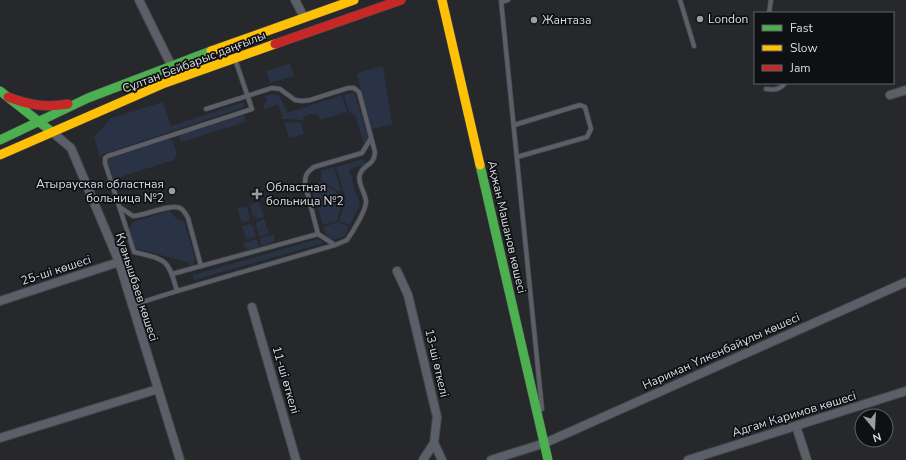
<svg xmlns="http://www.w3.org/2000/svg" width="906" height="460" viewBox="0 0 906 460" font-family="'Nunito Sans',sans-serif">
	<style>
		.green { fill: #2a3245 }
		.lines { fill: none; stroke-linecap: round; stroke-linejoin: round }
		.lane-casing { stroke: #444648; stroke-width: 5.5 }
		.street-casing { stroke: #444648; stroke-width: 10 }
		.fast-casing { stroke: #444648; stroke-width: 10 }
		.slow-casing { stroke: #444648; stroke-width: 10 }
		.jam-casing { stroke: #444648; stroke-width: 10 }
		.lane { stroke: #5b5f68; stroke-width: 4 }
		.street { stroke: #5b5f68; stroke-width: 8 }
		.fast { stroke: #4caf50; stroke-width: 9 }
		.slow { stroke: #ffc107; stroke-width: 9 }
		.jam { stroke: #c62828; stroke-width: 9 }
		.poi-dot { fill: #9b9da2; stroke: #0f1013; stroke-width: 1.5 }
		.labels { text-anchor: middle; stroke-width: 3.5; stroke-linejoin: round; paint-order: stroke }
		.poi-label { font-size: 12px; fill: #dadce1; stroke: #0f1013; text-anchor: start }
		.street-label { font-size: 12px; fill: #dadce1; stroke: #0f1013 }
	</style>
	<rect width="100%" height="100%" fill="#27282c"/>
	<g class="green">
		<path d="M290,64L294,76L270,83L266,71Z"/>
		<path d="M383,66L392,124L372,129L357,75L360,72Z"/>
		<path d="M353,92L355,94L368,137L364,144L355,115L349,112L344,95Z"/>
		<path d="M272,94L280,96L287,113L342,95L347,112L321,120L317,115C311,113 306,114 302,120L283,119L278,104L265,109L263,104L267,102L265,96Z"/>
		<path d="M163,102L171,126L244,102V106L242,108L103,154L100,158L94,137L111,118Z"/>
		<path d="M243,115L245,118V122L182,142L179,139L180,135Z"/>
		<path d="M284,122L301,123L304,134L289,138Z"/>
		<path d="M168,139L173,141L177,155L174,160L123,176L115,184L108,163L109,159Z"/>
		<path d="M363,159L365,164L349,170L360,205L350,225L339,221L346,200L336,167Z"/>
		<path d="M334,167L341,190L338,191L320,180L322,175L321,171Z"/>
		<path d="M319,181L336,191L339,200L317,207L311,186L317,185Z"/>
		<path d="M342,201L337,221L323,225L318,208Z"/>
		<path d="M259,202L264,217L256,219L255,216L253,217L250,205Z"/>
		<path d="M247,206L250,218H249V221L242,223L237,209Z"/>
		<path d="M170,211C174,217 177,220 184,221L195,258L193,265L190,266L188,262L137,249C132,242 126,228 133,222Z"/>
		<path d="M264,219L269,234L259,236L256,225L257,224V222Z"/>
		<path d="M338,222L349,227L345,236L333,240L326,236L323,227Z"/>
		<path d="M250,224L251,226H253L256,237L246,240L242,226Z"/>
		<path d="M274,234V241L271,243L262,246L259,238Z"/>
		<path d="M257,239L259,247C252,249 245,252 243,243Z"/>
		<path d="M318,239L324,243L194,280L193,275Z"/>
	</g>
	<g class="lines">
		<g class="lane-casing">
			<g id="lane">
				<path d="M501,0L542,409"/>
				<path d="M680,0L694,46"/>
				<path d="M502,2L508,0"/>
				<path d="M769,13L771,0"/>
				<path d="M766,89C774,90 780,90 785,83"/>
				<path d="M206,109L272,88L280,89L295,100L302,101L310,100L348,88H354L359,92L375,152C374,167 364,163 360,174C357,183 365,192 366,201C367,209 352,233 347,240L335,245L177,291C168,258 166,260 134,252L105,163V158L108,156L252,109L235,59"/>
				<path d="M514,125L580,105L585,107L591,129L587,137L517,157"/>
				<path d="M121,208L133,216C144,216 172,203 180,208C184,210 186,214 188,218L201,266L172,274"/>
				<path d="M318,234L335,245"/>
				<path d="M201,266L318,234L305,184C305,175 307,172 314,167L362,153L371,138"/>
				<path d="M133,305L177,291"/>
			</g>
		</g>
		<g class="street-casing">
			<g id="street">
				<path d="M139,0L171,65"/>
				<path d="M295,0L304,17"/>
				<path d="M890,95L906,90"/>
				<path d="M52,132L71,148L119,262L180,460"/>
				<path d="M397,271L408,295L437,417L434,443L423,460"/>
				<path d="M0,301L119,262"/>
				<path d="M252,307L296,460"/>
				<path d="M796,426L807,460"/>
				<path d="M0,438L158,389"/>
				<path d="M434,443L442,460"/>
				<path d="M491,460L545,443L906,282"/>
				<path d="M688,460L906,391"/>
			</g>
		</g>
		<g class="fast-casing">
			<g id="fast">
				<path d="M0,91L52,132"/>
				<path d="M0,140L88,98L211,51"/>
				<path d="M480,165L548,460"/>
			</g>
		</g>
		<g class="slow-casing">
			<g id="slow">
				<path d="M442,0L480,165"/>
				<path d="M211,51L354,0"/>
				<path d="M0,155L165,83L275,44"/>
			</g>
		</g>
		<g class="jam-casing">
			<g id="jam">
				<path d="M275,44L401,0"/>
				<path d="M8,97C29,105 46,108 68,104"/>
			</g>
		</g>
		<use href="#lane" class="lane"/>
		<use href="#street" class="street"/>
		<use href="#fast" class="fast"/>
		<use href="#slow" class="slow"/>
		<use href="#jam" class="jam"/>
	</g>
	<g class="poi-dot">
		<circle cx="700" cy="19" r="4"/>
		<circle cx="534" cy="20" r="4"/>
		<circle cx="172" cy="191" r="4"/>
		<path d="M255 188h4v4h4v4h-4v4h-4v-4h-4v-4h4z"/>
	</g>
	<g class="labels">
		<g class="poi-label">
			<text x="708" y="23">London</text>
			<text x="542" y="24">Жантаза</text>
			<text x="164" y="188" text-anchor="end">Атырауская областная<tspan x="164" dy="14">больница №2</tspan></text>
			<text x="266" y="191">Областная<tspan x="266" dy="14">больница №2</tspan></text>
		</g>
		<g class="street-label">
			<text transform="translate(194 62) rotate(-21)" y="4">Сұлтан Бейбарыс даңғылы</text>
			<text transform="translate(507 227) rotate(77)" y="4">Ақжан Машанов көшесі</text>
			<text transform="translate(56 270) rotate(-18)" y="4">25-ші көшесі</text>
			<text transform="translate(137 287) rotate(72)" y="4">Қуанышбаев көшесі</text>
			<text transform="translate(721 351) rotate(-24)" y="4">Нариман Үлкенбайұлы көшесі</text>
			<text transform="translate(437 363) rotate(77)" y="4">13-ші өткелі</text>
			<text transform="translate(286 380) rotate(74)" y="4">11-ші өткелі</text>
			<text transform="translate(794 414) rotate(-17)" y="4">Адгам Каримов көшесі</text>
		</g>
	</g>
	<rect x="754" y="12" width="140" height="72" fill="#0f1013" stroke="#606265"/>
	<rect x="762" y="25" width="20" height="6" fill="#4caf50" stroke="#606265"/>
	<text x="790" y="32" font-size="12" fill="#dadce1">Fast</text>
	<rect x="762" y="45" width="20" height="6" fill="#ffc107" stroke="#606265"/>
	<text x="790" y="52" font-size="12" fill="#dadce1">Slow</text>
	<rect x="762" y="65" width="20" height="6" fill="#c62828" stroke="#606265"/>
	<text x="790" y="72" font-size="12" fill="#dadce1">Jam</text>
	<g transform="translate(874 428) rotate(162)"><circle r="19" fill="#0f1013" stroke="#606265"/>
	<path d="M0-3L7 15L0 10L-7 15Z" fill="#9b9da2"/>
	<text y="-6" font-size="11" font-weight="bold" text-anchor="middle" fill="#dadce1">N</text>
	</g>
</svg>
